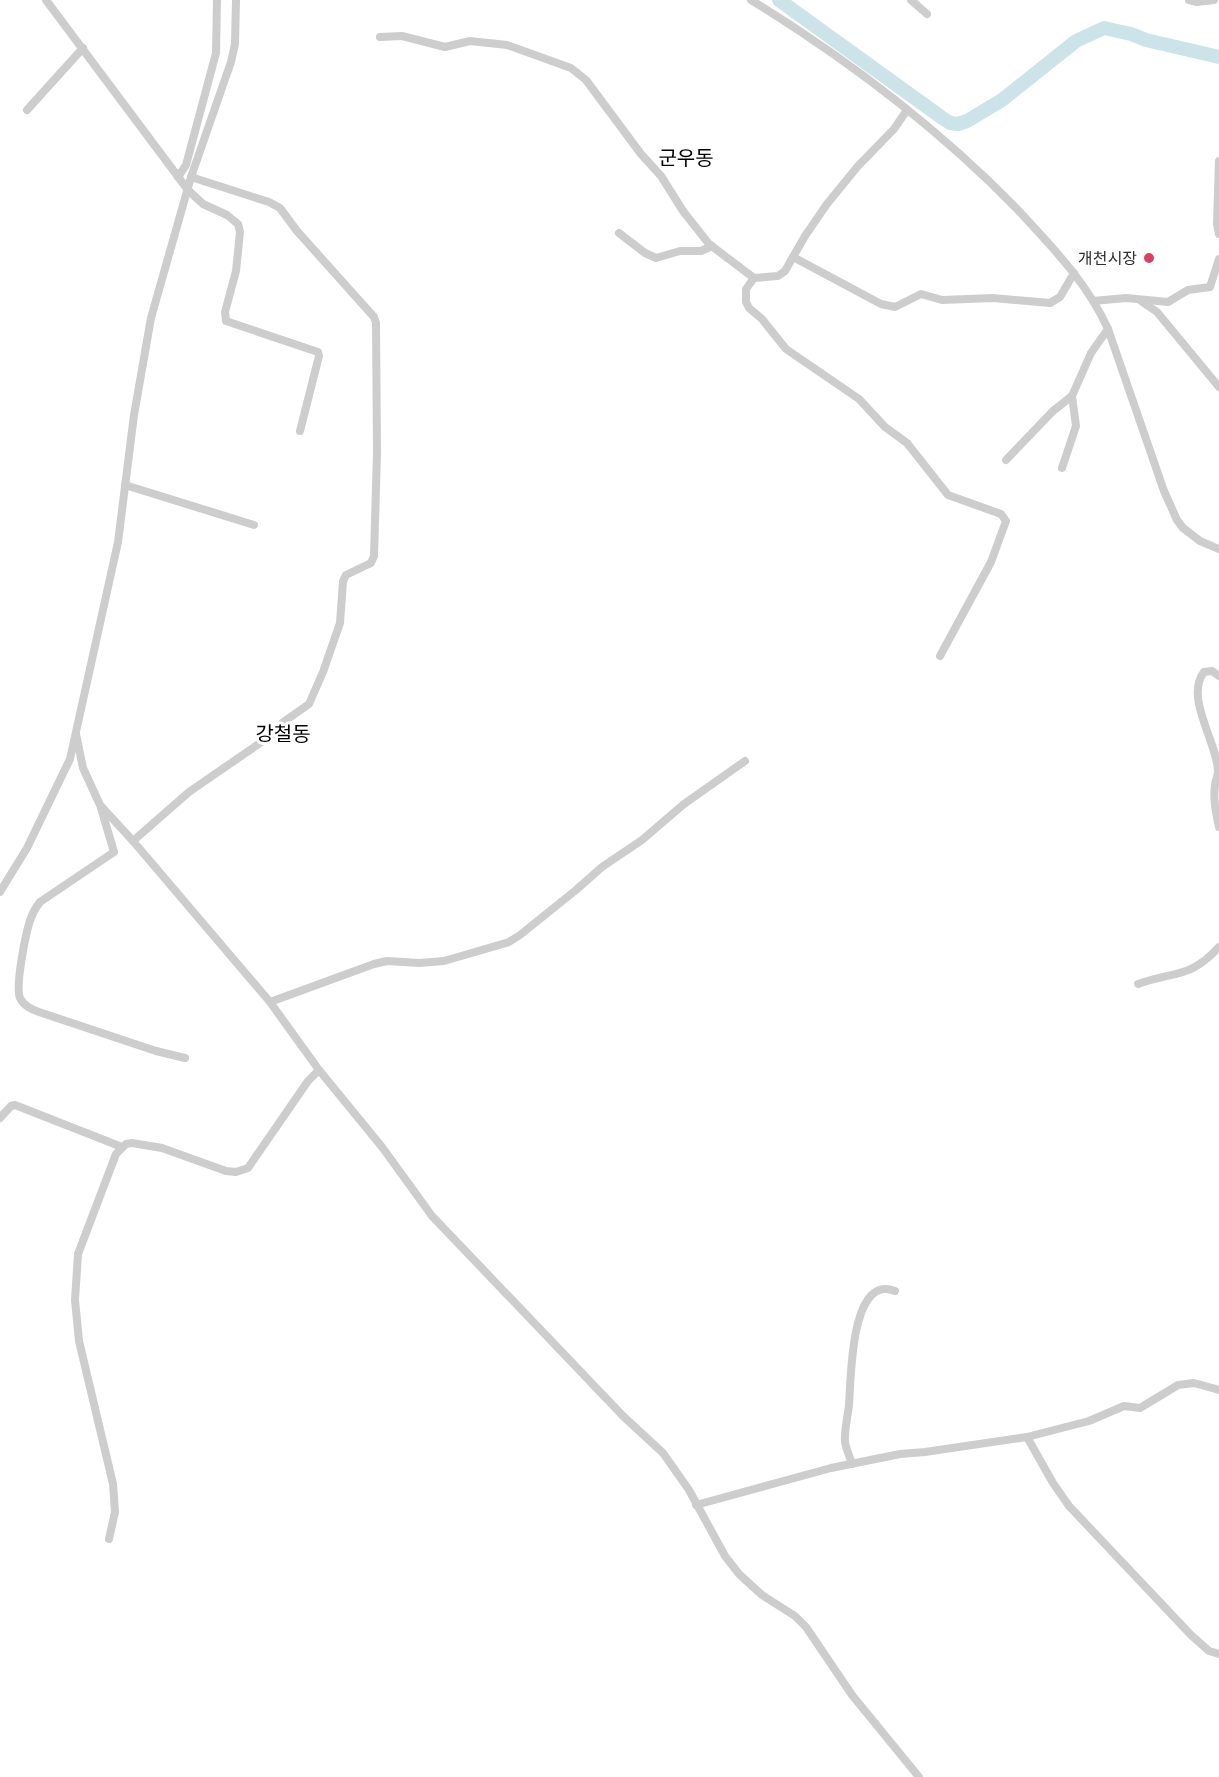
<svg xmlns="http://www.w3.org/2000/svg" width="1219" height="1777" viewBox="0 0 1219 1777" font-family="'DejaVu Sans','Noto Sans KR',sans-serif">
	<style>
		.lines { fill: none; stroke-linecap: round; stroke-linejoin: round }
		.river { stroke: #cce3ea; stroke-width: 14 }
		.minor { stroke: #cdcdcd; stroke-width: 8 }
		.poi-dot { fill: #d84063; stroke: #fff; stroke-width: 2 }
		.labels { text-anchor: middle; stroke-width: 6; stroke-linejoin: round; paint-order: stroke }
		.poi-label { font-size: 16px; fill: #303030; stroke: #fff; text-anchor: end }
		.quarter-label { font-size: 20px; fill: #000; stroke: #fff }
	</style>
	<rect width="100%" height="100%" fill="#fff"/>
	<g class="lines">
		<path class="river" d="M779,0L941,117L950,123L958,124L967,121L1002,100L1076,41L1104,28L1131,34L1146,40L1219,57"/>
		<g class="minor">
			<path d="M46,0L188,190L203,204L227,215L238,224L240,232L236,271L225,312L226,321L318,352L319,356L300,431"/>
			<path d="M751,0C847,59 938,128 1017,209C1051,246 1087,282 1108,329L1164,491L1177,520L1183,528L1200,541L1219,549"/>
			<path d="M911,0L927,14"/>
			<path d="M1189,0L1197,2L1214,0"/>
			<path d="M380,37L402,36L445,47L470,41L507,45L571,68L586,80L641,154L661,176L683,211L709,244L754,278"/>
			<path d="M27,110L83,48"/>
			<path d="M907,110L894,129L858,166L827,204L805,236L785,271L778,276L754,278L746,289V302L749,308L762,319L786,349L859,399L885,427L907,443L948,495L1001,514L1006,521L991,562L940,656"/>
			<path d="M1219,161L1217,224L1219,234"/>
			<path d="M178,177L186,165L216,53L217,0"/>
			<path d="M619,233L645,253L656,258L680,251H701L712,246"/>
			<path d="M793,257L881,304L895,307L921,294L942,300L993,298L1050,303L1060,297L1074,273"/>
			<path d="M1093,301L1126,298L1168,302L1188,290L1210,287L1219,259"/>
			<path d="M1141,301L1157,312L1219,387"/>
			<path d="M1006,460L1053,411L1072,396L1091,353L1108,329"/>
			<path d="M1062,468L1076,426L1072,396"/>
			<path d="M125,485L254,525"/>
			<path d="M1219,676L1212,671L1204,672C1184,698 1218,743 1218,772C1218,776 1215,781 1215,785C1213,800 1216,813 1219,827"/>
			<path d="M76,734L83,768L100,805L133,841L270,1002L319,1070L382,1147L432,1216L623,1416L663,1453L689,1490L725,1556L739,1574L762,1595L795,1616L806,1627L852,1695L919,1777"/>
			<path d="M101,808L114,852L40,902C36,907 33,912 31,918C26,931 15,986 20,998C24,1006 31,1009 39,1012L156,1051L185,1058"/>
			<path d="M133,841L189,792L276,732L282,723L309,704L323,672L340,623L343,581L346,575L371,563L374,556L377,453L376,323L374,317L297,231L280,208L269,202L191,177"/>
			<path d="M0,892L27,848L70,759L118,542L134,415L151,318L191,177L231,62L235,44L236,0"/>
			<path d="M1138,984C1174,971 1190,979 1219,947"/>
			<path d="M270,1002L374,964L387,961L419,963L444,961L509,942L520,935L576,890L602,867L642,840L684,804L745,761"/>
			<path d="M0,1118L11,1106L15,1105L122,1147"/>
			<path d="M1027,1437L1053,1483L1069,1506L1191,1635L1209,1651L1219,1654"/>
			<path d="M852,1464C850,1457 846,1449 845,1442C844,1430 848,1416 849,1405C851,1381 850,1273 895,1291"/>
			<path d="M696,1505L831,1468L900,1454L925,1452L1027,1437L1089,1421L1124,1406L1140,1408L1178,1385L1194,1383L1219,1390"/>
			<path d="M109,1539L115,1512L113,1484L79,1341L75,1300L78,1254L116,1154L126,1144L132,1143L162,1148L226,1171L236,1172L248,1168L308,1081L319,1070"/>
		</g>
	</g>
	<circle class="poi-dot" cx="1149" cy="258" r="6"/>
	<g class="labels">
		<g class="poi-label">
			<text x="1137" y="264">개천시장</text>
		</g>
		<g class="quarter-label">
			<text x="686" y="165">군우동</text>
			<text x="283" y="741">강철동</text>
		</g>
	</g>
</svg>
